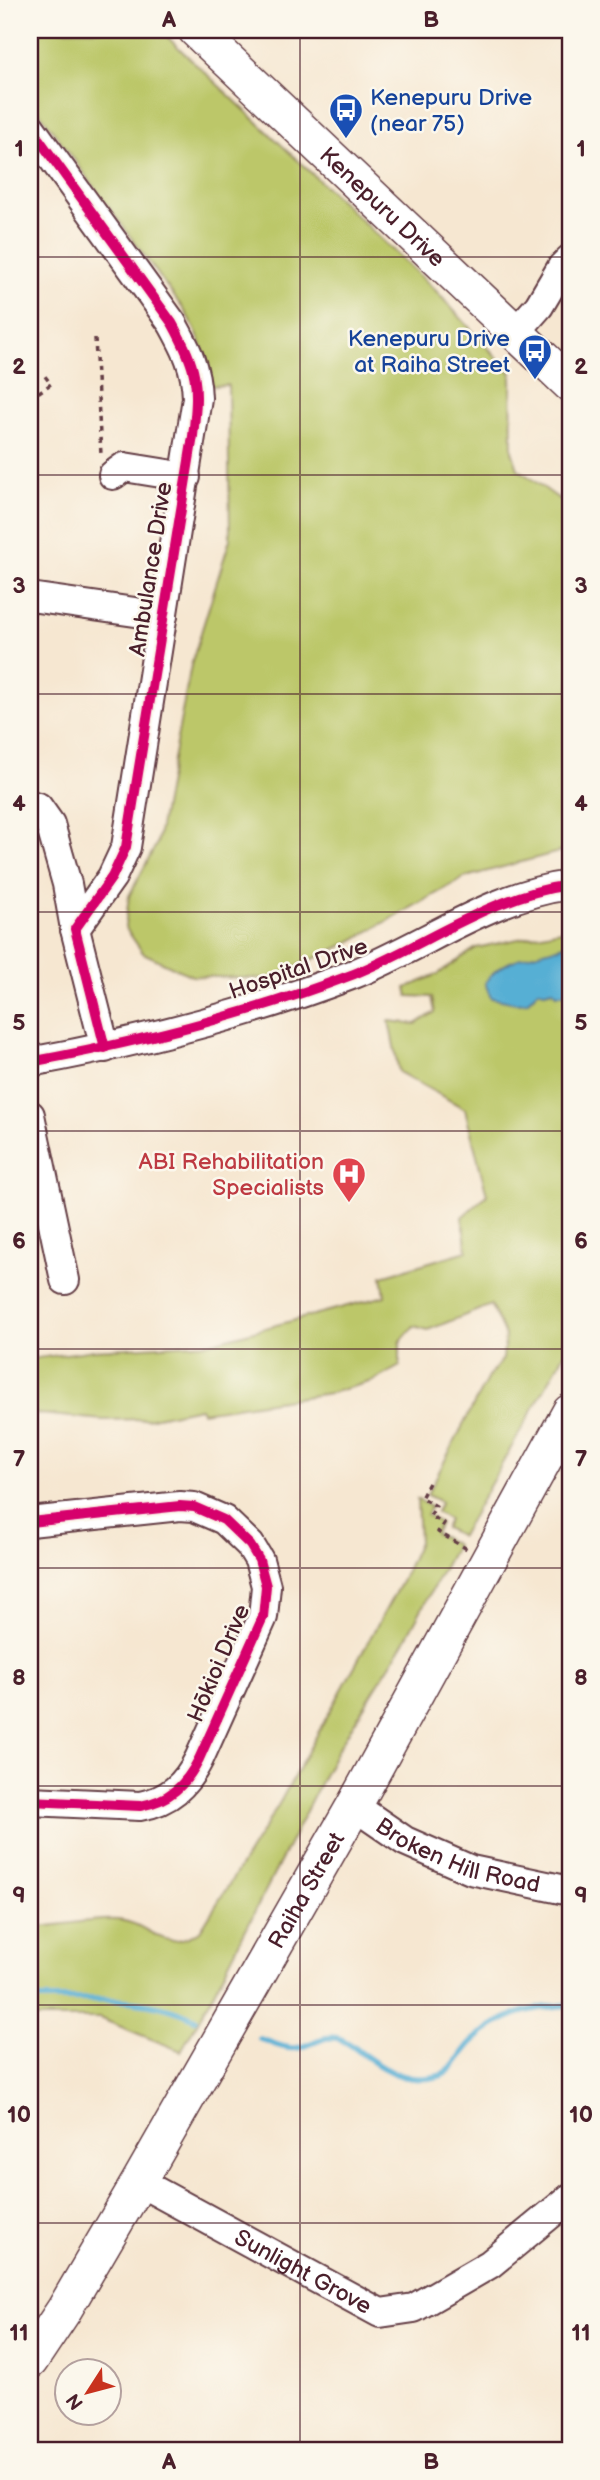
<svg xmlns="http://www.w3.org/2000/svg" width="600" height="2480" viewBox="0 0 600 2480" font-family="'Balsamiq Sans',sans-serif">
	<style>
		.green { fill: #bcc769; stroke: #83734a; stroke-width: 2 }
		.water { fill: #57afd4; stroke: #506780; stroke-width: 2 }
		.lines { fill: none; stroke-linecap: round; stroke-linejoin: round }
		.stream { stroke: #57afd4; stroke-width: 6 }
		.minor-casing { stroke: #643d44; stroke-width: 32 }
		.major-casing { stroke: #643d44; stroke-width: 38 }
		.path { stroke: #643d44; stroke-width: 3.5; stroke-dasharray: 5 5; stroke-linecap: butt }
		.minor { stroke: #fff; stroke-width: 28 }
		.major { stroke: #fff; stroke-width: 35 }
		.cycleway-casing { stroke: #fbf7ec; stroke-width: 15 }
		.cycleway { stroke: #d6006c; stroke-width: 10 }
		.grid { fill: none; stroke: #4a1f2b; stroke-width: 2; stroke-opacity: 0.55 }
		.labels { text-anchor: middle; stroke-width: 5; stroke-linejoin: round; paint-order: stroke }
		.transit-label { font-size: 23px; fill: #164399; stroke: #fbf7ec; text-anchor: start }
		.street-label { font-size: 23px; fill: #4a1f2b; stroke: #fbf7ec }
		.health-label { font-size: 23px; fill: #be3a42; stroke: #fbf7ec; text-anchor: end }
		.neatline { fill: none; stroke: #4a1f2b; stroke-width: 2.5 }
		.grid-label { font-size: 23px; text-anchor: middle; font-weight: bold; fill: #4a1f2b }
	</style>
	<rect width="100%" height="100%" fill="#fbf7ec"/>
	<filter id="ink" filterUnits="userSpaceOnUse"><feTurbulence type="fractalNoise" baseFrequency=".0143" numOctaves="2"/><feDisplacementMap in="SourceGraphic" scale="14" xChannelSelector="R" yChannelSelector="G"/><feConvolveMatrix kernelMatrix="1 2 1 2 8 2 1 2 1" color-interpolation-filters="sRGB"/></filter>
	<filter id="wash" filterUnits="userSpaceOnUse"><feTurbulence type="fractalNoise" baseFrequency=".00686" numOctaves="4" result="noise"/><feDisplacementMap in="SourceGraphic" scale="28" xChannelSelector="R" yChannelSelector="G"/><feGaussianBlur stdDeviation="1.57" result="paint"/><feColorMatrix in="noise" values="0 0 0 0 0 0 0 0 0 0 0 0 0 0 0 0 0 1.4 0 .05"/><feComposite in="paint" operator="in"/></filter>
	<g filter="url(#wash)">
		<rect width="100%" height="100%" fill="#f6e7d1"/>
		<g class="green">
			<path d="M30,30H160L436,291L511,373L512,451L518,469L570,507V849L466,877L344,945L269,979L192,976L143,953L125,927L129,896L157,843L191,665L230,539L228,385L212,386C208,357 199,334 184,310L30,99Z"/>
			<path d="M570,928V944L545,952L529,997L539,990L544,992L553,990L557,994L570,993V1344L461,1536L445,1528L449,1520L436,1512L441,1502L427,1495L488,1377L503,1359L505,1336L491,1305L428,1330L414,1326L400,1342V1366L373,1381L330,1393L202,1412L200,1408L147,1419L103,1420L30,1413V1359L94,1350L209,1343L385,1296L382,1276L467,1251L462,1217L487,1195L465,1109L399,1072L389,1021L416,1024L435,1012L432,997L408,996L406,988L438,974L476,948Z"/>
			<path d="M417,1499L431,1507L427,1515L440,1523L435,1533L456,1545L403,1644L336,1752L210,2000L181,2051L99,2018H30V1927C59,1927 88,1918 118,1920C152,1923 160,1956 200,1931L279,1804L402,1580L419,1542Z"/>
		</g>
		<path class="water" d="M567,944H570V993L557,994L553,990L544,992L539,990L527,1002L516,1003L491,998L485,983C500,957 541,954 567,944Z"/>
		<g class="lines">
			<g class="stream">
				<path d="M30,1999C84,2000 145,1994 195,2019"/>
				<path d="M260,2039C270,2042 286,2050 296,2048C311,2046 322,2035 337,2038C348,2041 356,2049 364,2055C387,2072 410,2084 439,2076C454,2072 461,2052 472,2042C502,2014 531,2007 570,2005"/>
			</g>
		</g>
	</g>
	<g filter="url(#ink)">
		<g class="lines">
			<g class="minor-casing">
				<g id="minor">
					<path d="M30,127L172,323C187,350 196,367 197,398L126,847L112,877L75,929"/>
					<path d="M516,332L539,306L562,267L570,259"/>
					<path d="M113,475L124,467L186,477"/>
					<path d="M30,597L163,616"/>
					<path d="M30,805L38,807L50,824L67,884L75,929L105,1048"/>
					<path d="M30,1062C139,1042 250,1014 354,974C426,945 491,895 570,885"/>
					<path d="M30,1115L65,1280"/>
					<path d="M30,1522L180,1506L194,1507L224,1520L250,1545L259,1560L266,1586L263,1617L199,1759C186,1785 169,1801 140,1806L30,1801"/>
					<path id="s1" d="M354,1806L405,1841L471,1870L570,1891"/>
					<path id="s2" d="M139,2182L380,2313L414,2308L490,2264L570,2198"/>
				</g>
			</g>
			<g class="major-casing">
				<g id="major">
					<path id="s3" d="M196,30L570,384"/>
					<path id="s4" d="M30,2361L64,2310L139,2182L354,1806L570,1412"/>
				</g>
			</g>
			<g class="path">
				<path d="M95,338L101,455"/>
				<path d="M30,353V354"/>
				<path d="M30,398L51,384L44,375"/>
				<path d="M429,1483L421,1498L436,1506L430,1516L444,1523L438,1532L467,1549"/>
			</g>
			<use href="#minor" class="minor"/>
			<use href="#major" class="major"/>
			<g class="cycleway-casing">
				<g id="cycleway">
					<path d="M30,127L172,323C198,370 199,383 193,436L126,847L112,877L75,929L105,1048"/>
					<path d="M30,1062C139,1042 250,1014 354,974C426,945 491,895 570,885"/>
					<path d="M30,1522L180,1506L194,1507L224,1520L250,1545L259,1560L266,1586L263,1617L199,1759C186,1785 169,1801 140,1806L30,1801"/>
				</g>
			</g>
			<use href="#cycleway" class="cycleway"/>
		</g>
	</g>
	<path class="grid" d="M300,30V2450M30,257H570M30,475H570M30,694H570M30,912H570M30,1131H570M30,1349H570M30,1568H570M30,1786H570M30,2005H570M30,2223H570"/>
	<defs>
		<g id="bus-pin" transform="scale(1.75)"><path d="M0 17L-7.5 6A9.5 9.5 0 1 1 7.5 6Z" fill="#1a4fb4" stroke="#fbf7ec"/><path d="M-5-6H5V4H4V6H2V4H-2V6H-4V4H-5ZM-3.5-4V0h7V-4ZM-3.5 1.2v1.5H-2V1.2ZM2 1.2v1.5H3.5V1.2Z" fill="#fff"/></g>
		<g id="hospital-pin" transform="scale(1.75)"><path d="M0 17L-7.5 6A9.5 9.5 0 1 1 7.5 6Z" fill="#e0444e" stroke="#fbf7ec"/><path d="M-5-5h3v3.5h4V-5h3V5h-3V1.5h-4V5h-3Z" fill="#fff"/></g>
	</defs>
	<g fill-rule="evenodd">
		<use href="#bus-pin" x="346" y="110"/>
		<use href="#bus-pin" x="535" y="351"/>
		<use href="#hospital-pin" x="349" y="1174"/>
	</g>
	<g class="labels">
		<g class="transit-label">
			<text x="370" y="105">Kenepuru Drive<tspan x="370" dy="26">(near 75)</tspan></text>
			<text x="510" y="346" text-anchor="end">Kenepuru Drive<tspan x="510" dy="26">at Raiha Street</tspan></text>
		</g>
		<g class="street-label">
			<text dy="8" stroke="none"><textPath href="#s3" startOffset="257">Kenepuru Drive</textPath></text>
			<text transform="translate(150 569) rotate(-81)" y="8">Ambulance Drive</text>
			<text transform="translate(298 968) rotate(-19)" y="8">Hospital Drive</text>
			<text transform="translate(218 1663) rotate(-67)" y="8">Hōkioi Drive</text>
			<text dy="8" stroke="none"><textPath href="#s1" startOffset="117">Broken Hill Road</textPath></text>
			<text dy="8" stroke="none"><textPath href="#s4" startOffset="546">Raiha Street</textPath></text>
			<text dy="8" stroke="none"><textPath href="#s2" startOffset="187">Sunlight Grove</textPath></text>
		</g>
		<g class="health-label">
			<text x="324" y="1169">ABI Rehabilitation<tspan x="324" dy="26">Specialists</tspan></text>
		</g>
	</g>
	<rect width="600" height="2480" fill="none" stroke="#fbf7ec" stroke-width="77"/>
	<g transform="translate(88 2392) rotate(234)"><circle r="33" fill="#fbf7ec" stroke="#b4a19f" stroke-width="2"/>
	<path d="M0-5L12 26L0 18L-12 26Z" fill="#c8321e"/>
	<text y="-10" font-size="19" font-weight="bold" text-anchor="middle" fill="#4a1f2b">N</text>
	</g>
	<rect x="38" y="38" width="524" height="2404" class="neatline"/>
	<g class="grid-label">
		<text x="169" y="27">A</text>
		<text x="431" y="27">B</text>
		<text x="19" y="156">1</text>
		<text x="581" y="156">1</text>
		<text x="19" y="374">2</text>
		<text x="581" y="374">2</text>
		<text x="19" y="593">3</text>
		<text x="581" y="593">3</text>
		<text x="19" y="811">4</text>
		<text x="581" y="811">4</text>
		<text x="19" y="1030">5</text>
		<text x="581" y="1030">5</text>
		<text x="19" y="1248">6</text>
		<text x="581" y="1248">6</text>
		<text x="19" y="1466">7</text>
		<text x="581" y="1466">7</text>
		<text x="19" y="1685">8</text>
		<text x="581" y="1685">8</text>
		<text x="19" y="1903">9</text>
		<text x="581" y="1903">9</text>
		<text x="19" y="2122">10</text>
		<text x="581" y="2122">10</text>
		<text x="19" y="2340">11</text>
		<text x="581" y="2340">11</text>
		<text x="169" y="2469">A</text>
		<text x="431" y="2469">B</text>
	</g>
</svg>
